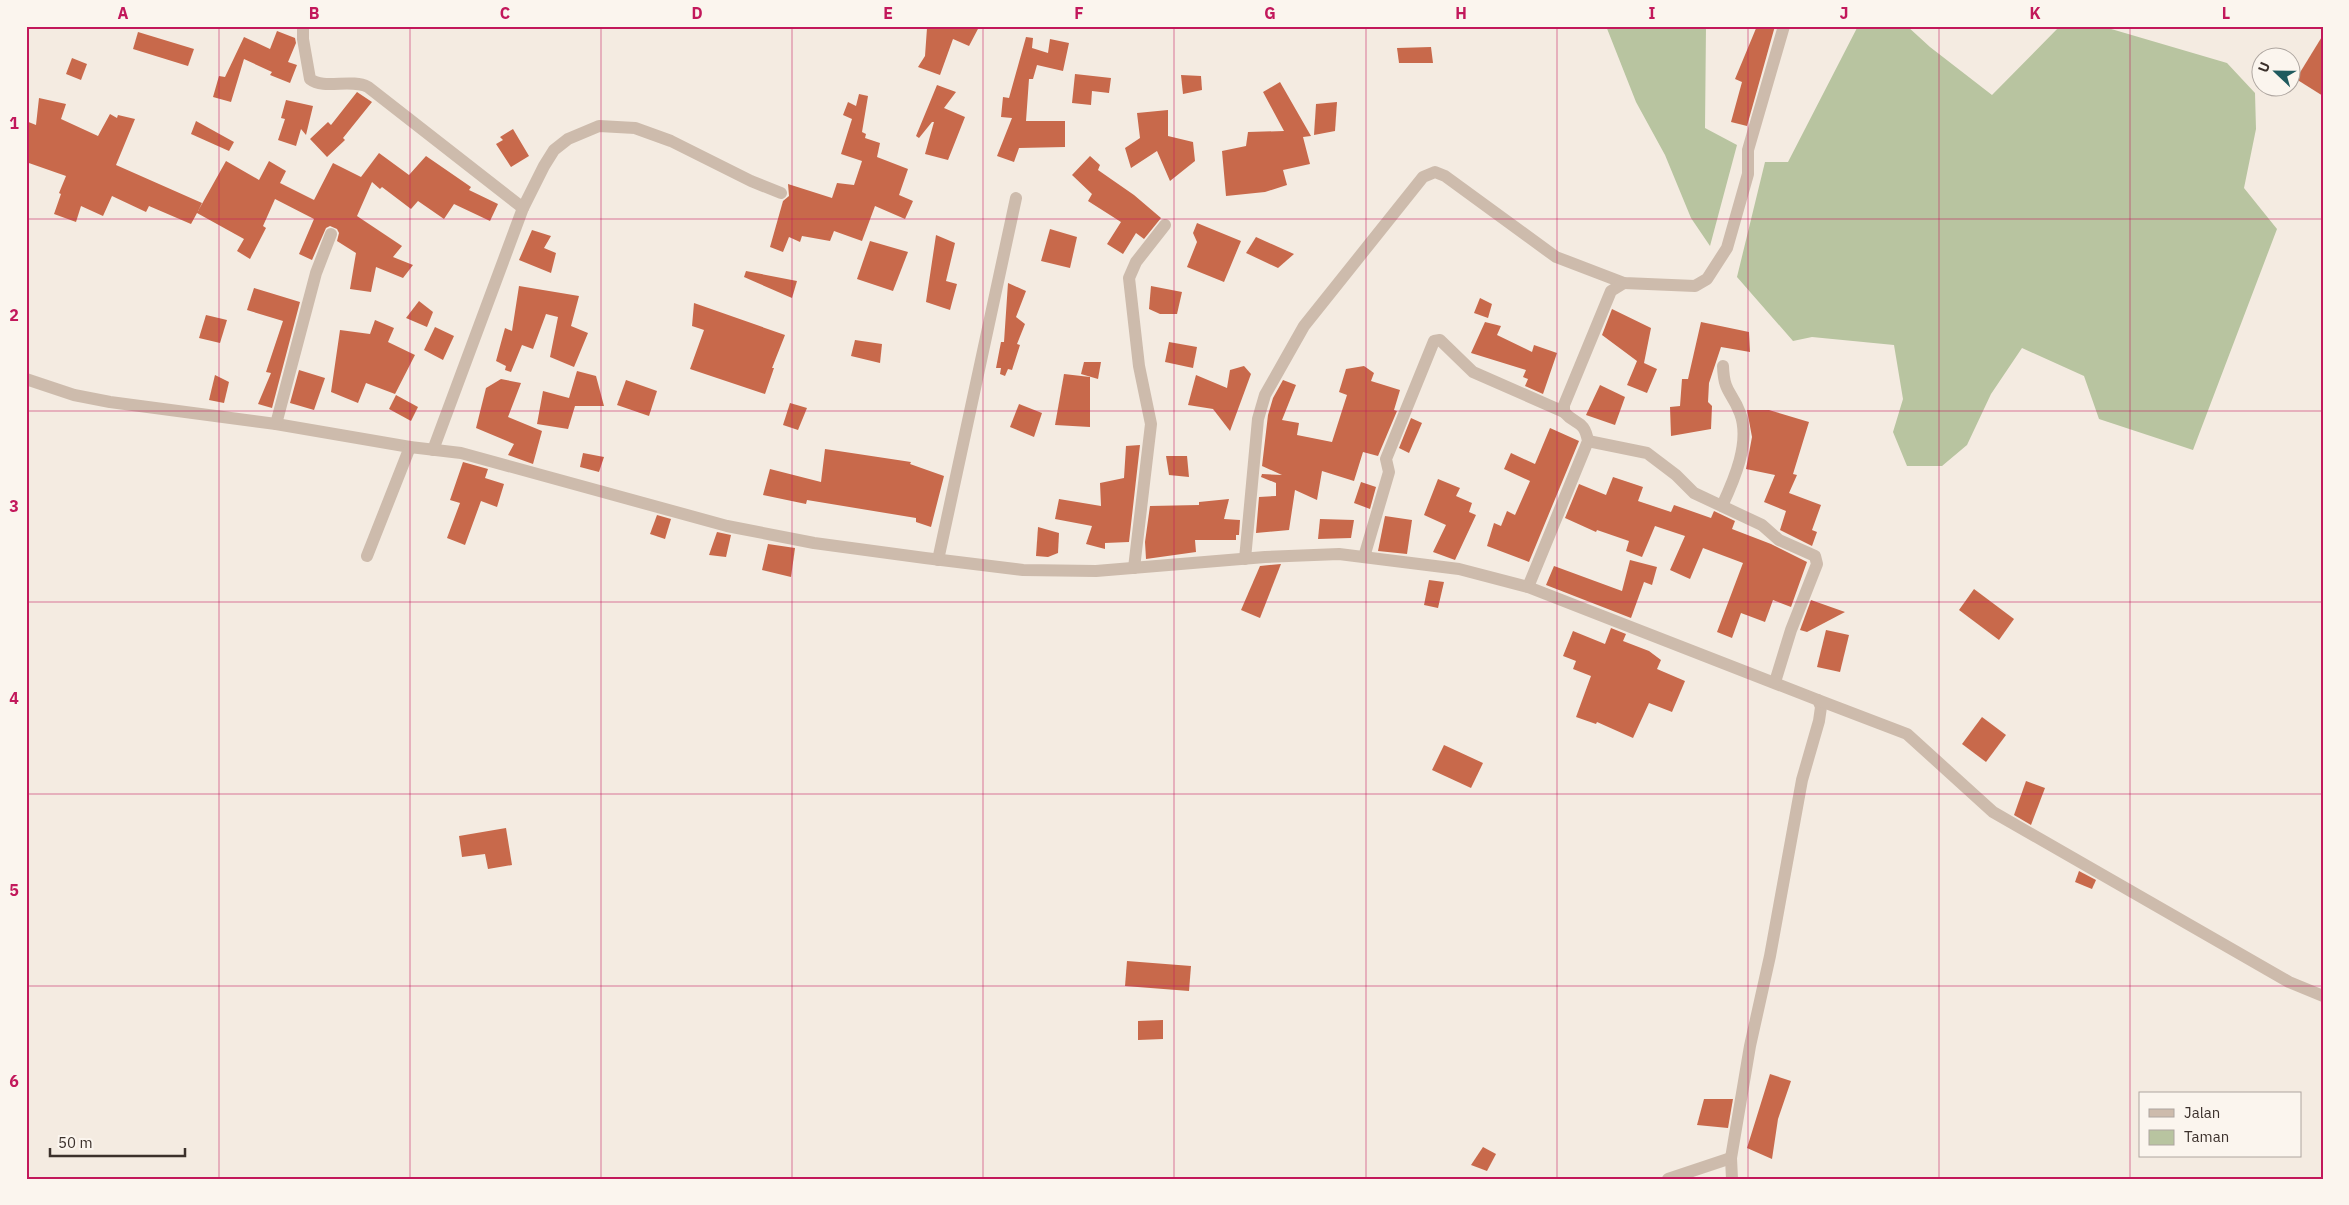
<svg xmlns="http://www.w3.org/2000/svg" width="2349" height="1205" viewBox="0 0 2349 1205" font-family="'IBM Plex Sans',sans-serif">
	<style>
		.green { fill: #b8c4a0 }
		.building { fill: #c8694b }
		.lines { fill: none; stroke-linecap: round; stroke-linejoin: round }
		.minor { stroke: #cdbbac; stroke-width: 12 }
		.grid { fill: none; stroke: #c2185b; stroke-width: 1; stroke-opacity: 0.55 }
		.neatline { fill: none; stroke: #c2185b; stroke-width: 2 }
		.grid-label { font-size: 16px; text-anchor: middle; font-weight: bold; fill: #c2185b }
	</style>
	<rect width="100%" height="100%" fill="#f4ebe1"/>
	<g class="green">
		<path d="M1606,26H1706L1705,128L1737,145L1710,246L1691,218L1665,155L1636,102Z"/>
		<path d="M1858,26H1907L1930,47L1992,95L2060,26H2101L2227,63L2255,93L2256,129L2244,188L2277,229L2193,450L2099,419L2084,376L2022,348L1991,394L1967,445L1942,466H1907L1893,432L1903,399L1894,345L1812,337L1793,341L1737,277L1765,162H1788Z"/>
	</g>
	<g class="building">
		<path d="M928,26L957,27H979L969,46L953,39L940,75L918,67L925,56L927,28L925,27Z"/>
		<path d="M1757,26H1775L1747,126L1731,122L1742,82L1735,79Z"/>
		<path d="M277,31L295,38L296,43L288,62L297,65L290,83L270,75L272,72L244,59L231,102L213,97L219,76L225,77L244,37L270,49Z"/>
		<path d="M138,32L194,49L188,66L133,49Z"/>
		<path d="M2323,35V96L2296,79Z"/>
		<path d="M1026,37L1033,38L1032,48L1048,53L1050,39L1069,43L1063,71L1037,65L1033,79H1029L1026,121H1065V147L1019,148L1014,162L997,156L1012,118L1001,117L1003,97L1009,98Z"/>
		<path d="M1431,47L1433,63H1399L1397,48Z"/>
		<path d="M72,58L87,64L81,80L66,74Z"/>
		<path d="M1075,74L1111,78L1109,93L1092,91L1091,105L1072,103Z"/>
		<path d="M1181,75L1201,76L1202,90L1183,94Z"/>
		<path d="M1280,82L1311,136L1303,137L1310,164L1283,170L1287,185L1265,192L1226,196L1222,151L1246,146L1248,132L1284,131L1263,92Z"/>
		<path d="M937,85L956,92L944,108L965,117L948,160L925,154L934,122H932L919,138L916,136Z"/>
		<path d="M357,92L372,102L343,138L345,140L327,157L310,139L328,122L331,125Z"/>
		<path d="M859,94L868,96L862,132L866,134L865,138L880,143L877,157L908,169L899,195L913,201L905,219L875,206L862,241L834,231L830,241L802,236L800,242L789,237L783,252L770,247L783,201L789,196L788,184L832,198L837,183L854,185L862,161L841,154L852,119L843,115L848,102L856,106Z"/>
		<path d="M39,98L66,104L61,119L98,136L110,114L117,118L118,115L135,119L116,165L202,203L198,211L226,161L259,180L269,161L286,171L280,183L314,200L333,163L361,177L379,153L409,175L426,156L471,187L469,190L498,204L490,221L454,204L444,219L418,201L411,209L382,187L380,189L372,182L357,216L402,246L393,257L413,265L403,278L376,267L371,292L350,289L356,253L337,241L339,233L337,229L330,226L326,228L312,260L299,254L314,219L275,199L263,226L266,228L250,259L237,251L244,239L197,213L191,224L149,206L146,212L112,196L103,216L81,206L76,222L54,214L61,194L59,193L66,176L26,162V121L36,125Z"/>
		<path d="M286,100L313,106L306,135L301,129L296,146L278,140L285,119L281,118Z"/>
		<path d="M1337,102L1335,131L1314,135L1316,104Z"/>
		<path d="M1168,110V136L1193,142L1195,161L1170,181L1157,151L1131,168L1125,148L1140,138L1137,113Z"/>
		<path d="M196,121L234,142L229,151L191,134Z"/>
		<path d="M513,129L529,156L511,167L496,144L503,140L500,137Z"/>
		<path d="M1090,156L1100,165L1098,170L1134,195L1161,218L1144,239L1136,233L1123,254L1107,244L1121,222L1088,201L1092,194L1072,175Z"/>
		<path d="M1197,223L1241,241L1224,282L1187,267L1197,242L1193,233Z"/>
		<path d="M1050,229L1077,237L1070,268L1041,261Z"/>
		<path d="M532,230L551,236L544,248L556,253L551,273L519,260Z"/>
		<path d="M936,235L955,243L946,281L957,284L950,310L926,302Z"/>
		<path d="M1256,237L1294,254L1278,268L1246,253Z"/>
		<path d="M870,241L908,252L893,291L857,279Z"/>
		<path d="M746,271L797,281L792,298L744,277Z"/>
		<path d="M1008,283L1026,291L1016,317L1025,324L1017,344L1020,345L1012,370L1008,369L1005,376L1000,374L1001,368H996L1001,342H1004Z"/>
		<path d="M519,286L579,296L571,326L588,333L574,367L550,357L558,317L546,314L533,349L522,345L511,372L505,370L506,366L496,361L505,328L512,331Z"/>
		<path d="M1151,286L1182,292L1177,314H1160L1149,309Z"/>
		<path d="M254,288L300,302L272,408L258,404L271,373L266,372L283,321L247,310Z"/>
		<path d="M1480,298L1492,304L1488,318L1474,313Z"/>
		<path d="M419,301L433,312L427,327L406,318Z"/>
		<path d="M694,303L785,335L772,368H774L765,394L690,369L704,330L692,326Z"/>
		<path d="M1612,309L1651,328L1644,363L1657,369L1647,393L1627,385L1637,361L1602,335Z"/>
		<path d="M206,315L227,320L220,343L199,338Z"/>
		<path d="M375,320L394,328L388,342L415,355L395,394L366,383L358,403L331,392L340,330L370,334Z"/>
		<path d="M1485,322L1501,326L1497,335L1532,352L1534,345L1557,353L1543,394L1525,386L1528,379L1523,377L1526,370L1471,353Z"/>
		<path d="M1701,322L1749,332L1750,352L1721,347L1709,383L1708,402L1712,406L1711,429L1671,436L1670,407L1680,406L1682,379H1688Z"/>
		<path d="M435,327L454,336L443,360L424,350Z"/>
		<path d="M855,340L882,344L880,363L851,356Z"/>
		<path d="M1169,342L1197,347L1193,368L1165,362Z"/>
		<path d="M1084,362H1101L1098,379L1081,374Z"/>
		<path d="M1244,366L1251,374L1230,431L1213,409L1188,405L1196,375L1227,388L1230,370Z"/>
		<path d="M1364,366L1374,373L1371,381L1400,390L1394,410L1397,411L1378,456L1363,452L1354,481L1322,471L1317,500L1295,490L1289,530L1256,533L1259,497L1276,496V483L1261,477L1262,474L1282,475L1262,466L1268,415L1273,398L1283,380L1296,385L1282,420L1299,423L1297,435L1332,442L1347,395L1339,392L1346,369Z"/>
		<path d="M299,370L325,378L314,410L290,403Z"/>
		<path d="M577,371L596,376L604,406H575L568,429L537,424L543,391L569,398Z"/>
		<path d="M1064,374L1090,377V427L1055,425Z"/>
		<path d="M215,375L229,382L224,403L209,400Z"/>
		<path d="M501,379L521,383L508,417L542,431L533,464L508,455L514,444L476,428L486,388Z"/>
		<path d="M626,380L657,391L649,416L617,405Z"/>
		<path d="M1600,385L1625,397L1615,425L1586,415Z"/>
		<path d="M396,395L418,407L411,421L389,409Z"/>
		<path d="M790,403L807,408L798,430L783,425Z"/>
		<path d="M1019,404L1042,413L1034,437L1010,427Z"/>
		<path d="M1747,410H1769L1809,422L1793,474L1797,475L1789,493L1821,505L1812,530L1817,532L1812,546L1780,530L1786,511L1764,502L1775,475L1746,469L1752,437Z"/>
		<path d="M1411,418L1422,423L1409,453L1399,448Z"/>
		<path d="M1550,428L1579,441L1529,562L1487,546L1494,523L1501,526L1507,511L1515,515L1530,481L1504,469L1511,453L1535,464Z"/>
		<path d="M1140,445L1129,542L1105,543V549L1086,544L1092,526L1055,519L1059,499L1101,506L1100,483L1124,478L1126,446Z"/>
		<path d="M825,449L911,462L910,464L944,476L931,527L916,522V518L807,500L806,504L763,495L770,469L821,482Z"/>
		<path d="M583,453L604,457L599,472L580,467Z"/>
		<path d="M1166,456H1187L1189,477L1169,475Z"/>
		<path d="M463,462L488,469L485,478L504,484L497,507L481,501L465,545L447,538L460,503L450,500Z"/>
		<path d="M1613,477L1643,487L1638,501L1671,512L1674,505L1711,518L1714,511L1735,521L1732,529L1771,544L1807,562L1791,607L1773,600L1765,622L1741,613L1732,638L1717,632L1743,563L1703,548L1690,579L1670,570L1685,536L1655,526L1642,557L1626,551L1629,541L1597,530L1596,532L1565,518L1579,484L1606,495Z"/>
		<path d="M1438,479L1460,488L1456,496L1472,503L1469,512L1476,515L1455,560L1433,552L1446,525L1424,515Z"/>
		<path d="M1361,482L1376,487L1370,509L1354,503Z"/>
		<path d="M1229,499L1224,519L1240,520L1239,535H1236V540H1195L1196,552L1146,559L1145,542L1150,506L1199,505V502Z"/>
		<path d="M657,515L671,519L665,539L650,534Z"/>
		<path d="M1385,516L1412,520L1407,554L1378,551Z"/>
		<path d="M1320,519L1354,520L1351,538L1318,539Z"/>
		<path d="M1038,527L1059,533L1058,553L1048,557L1036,556Z"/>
		<path d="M717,532L731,535L726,557L709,555Z"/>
		<path d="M768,544L795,548L791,577L762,570Z"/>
		<path d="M1630,560L1657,567L1652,585L1644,582L1631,618L1546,585L1554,566L1622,591Z"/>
		<path d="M1281,564L1260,618L1241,610L1260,566Z"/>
		<path d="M1429,580L1444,582L1438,608L1424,605Z"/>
		<path d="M1974,589L2014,619L1999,640L1959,610Z"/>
		<path d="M1811,600L1845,612L1807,632L1800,630Z"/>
		<path d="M1611,628L1626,634L1623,641L1649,651L1661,660L1657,669L1685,681L1672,712L1649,703L1633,738L1597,722L1596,724L1576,717L1591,676L1573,669L1576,661L1563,656L1573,631L1605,644Z"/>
		<path d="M1826,630L1849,635L1840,672L1817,667Z"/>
		<path d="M1982,717L2006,735L1986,762L1962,744Z"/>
		<path d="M1444,745L1483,763L1471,788L1432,770Z"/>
		<path d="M2026,781L2045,788L2031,825L2014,815Z"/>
		<path d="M506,828L512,865L488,869L485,854L462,857L459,836Z"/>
		<path d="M2079,871L2096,880L2092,889L2075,882Z"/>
		<path d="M1127,961L1191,966L1189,991L1125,986Z"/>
		<path d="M1163,1020V1039L1138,1040V1021Z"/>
		<path d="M1770,1074L1791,1081L1778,1119L1772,1159L1747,1148Z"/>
		<path d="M1704,1099H1733L1728,1128L1697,1125Z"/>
		<path d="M1483,1147L1496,1154L1487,1171L1471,1165Z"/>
	</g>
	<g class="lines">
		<g class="minor">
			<path d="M303,26V39L310,79C324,90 351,78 368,87L523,208"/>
			<path d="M26,379L74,395L110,402L276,424L410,447L461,453L727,526L814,543L925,558L1023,570L1096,571L1265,557L1339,554L1459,569L1528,587L1818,700L1821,707L1819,721L1802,780L1770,956L1750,1046L1731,1158L1732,1179"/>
			<path d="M276,424L316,273L331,234"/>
			<path d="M1588,441L1647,453L1676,475L1694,493L1762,525L1779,540L1815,556L1817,564L1791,630L1775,682"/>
			<path d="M433,450L523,208L544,166L554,150L568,139L599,126L635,128L671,141L751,181L781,193"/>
			<path d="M1722,506C1734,480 1751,442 1740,413C1732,391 1724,394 1723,366"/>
			<path d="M367,556L410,447"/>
			<path d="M1364,557L1389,472L1386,459L1434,341L1440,340L1473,372L1564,412"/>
			<path d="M1245,559L1258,419L1265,395L1304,326L1423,177L1435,172L1445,176L1556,257L1624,283L1695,286L1707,279L1727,248L1748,174V150L1784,26"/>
			<path d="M938,560L1016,198"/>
			<path d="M1134,568L1151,424L1139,366L1129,278L1136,262L1165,225"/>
			<path d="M1528,587L1588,441C1584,419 1576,426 1564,412V405L1611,291L1624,283"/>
			<path d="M1818,700L1907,734L1993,812L2289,982L2323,996"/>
			<path d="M1668,1179L1731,1158"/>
		</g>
	</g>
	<path class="grid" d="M219,26V1179M410,26V1179M601,26V1179M792,26V1179M983,26V1179M1174,26V1179M1366,26V1179M1557,26V1179M1748,26V1179M1939,26V1179M2130,26V1179M26,219H2323M26,411H2323M26,602H2323M26,794H2323M26,986H2323"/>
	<rect width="2349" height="1205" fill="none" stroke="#fbf5ee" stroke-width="55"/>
	<rect x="2139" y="1092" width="162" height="65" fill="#fbf5ee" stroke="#aea6a0"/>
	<rect x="2149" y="1109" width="25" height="8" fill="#cdbbac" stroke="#aea6a0"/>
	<text x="2184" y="1118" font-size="15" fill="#3b302b">Jalan</text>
	<rect x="2149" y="1130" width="25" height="15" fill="#b8c4a0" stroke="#aea6a0"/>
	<text x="2184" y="1142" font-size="15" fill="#3b302b">Taman</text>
	<g transform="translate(2276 72) rotate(292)"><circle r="24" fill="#fbf5ee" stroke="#aea6a0"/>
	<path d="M0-4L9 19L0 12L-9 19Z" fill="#1f5a5e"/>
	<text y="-8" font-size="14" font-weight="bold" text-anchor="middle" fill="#3b302b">U</text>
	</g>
	<path d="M50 1148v8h135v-8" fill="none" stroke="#3b302b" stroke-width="2.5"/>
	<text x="58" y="1148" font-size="15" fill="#3b302b" stroke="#fbf5ee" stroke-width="4" paint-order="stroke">50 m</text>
	<rect x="28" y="28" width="2294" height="1150" class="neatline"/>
	<g class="grid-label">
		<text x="123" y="19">A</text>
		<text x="314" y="19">B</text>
		<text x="505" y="19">C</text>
		<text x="697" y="19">D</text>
		<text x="888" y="19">E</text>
		<text x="1079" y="19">F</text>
		<text x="1270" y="19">G</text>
		<text x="1461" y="19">H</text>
		<text x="1652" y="19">I</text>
		<text x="1844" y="19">J</text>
		<text x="2035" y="19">K</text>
		<text x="2226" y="19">L</text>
		<text x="14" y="129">1</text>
		<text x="14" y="321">2</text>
		<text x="14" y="512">3</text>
		<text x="14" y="704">4</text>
		<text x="14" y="896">5</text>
		<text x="14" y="1087">6</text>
	</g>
</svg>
